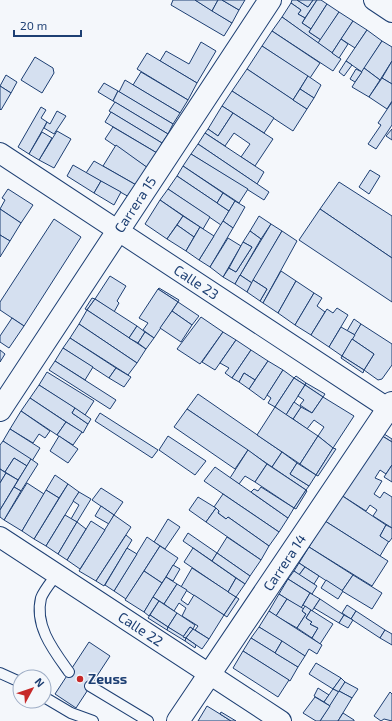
<svg xmlns="http://www.w3.org/2000/svg" width="392" height="721" viewBox="0 0 392 721" font-family="'Exo 2',sans-serif">
	<style>
		.building { fill: #d5e0f0; stroke: #1d3f73 }
		.lines { fill: none; stroke-linecap: round; stroke-linejoin: round }
		.service-casing { stroke: #1d3f73; stroke-width: 12 }
		.minor-casing { stroke: #1d3f73; stroke-width: 22 }
		.primary-casing { stroke: #1d3f73; stroke-width: 24 }
		.service { stroke: #f4f7fb; stroke-width: 10 }
		.minor { stroke: #f4f7fb; stroke-width: 20 }
		.primary { stroke: #f4f7fb; stroke-width: 22 }
		.poi-dot { fill: #c62828; stroke: #f4f7fb; stroke-width: 1.5 }
		.labels { text-anchor: middle; stroke-width: 3; stroke-linejoin: round; paint-order: stroke }
		.street-label { font-size: 14px; fill: #1d3f73; stroke: #f4f7fb }
		.poi-label { font-size: 14px; font-weight: bold; fill: #1d3f73; stroke: #f4f7fb; text-anchor: start }
	</style>
	<rect width="100%" height="100%" fill="#f4f7fb"/>
	<g class="building">
		<path d="M173,0H195L232,23L224,36L171,5Z"/>
		<path d="M195,0H218L212,11Z"/>
		<path d="M218,0H222L239,10L232,23L212,11Z"/>
		<path d="M222,0H245L239,10Z"/>
		<path d="M292,0H297L308,7L313,0H317L305,18L298,14L301,10L291,3Z"/>
		<path d="M297,0H313L308,7Z"/>
		<path d="M317,0H321L327,4L311,29L302,23Z"/>
		<path d="M291,3L301,10L298,14L305,18L302,23L311,29L309,32L321,40L318,43L282,17Z"/>
		<path d="M327,4L339,12L321,40L309,32Z"/>
		<path d="M339,12L353,21L332,53L318,43Z"/>
		<path d="M282,17L341,59L333,71L272,31Z"/>
		<path d="M353,21L367,30L355,48L341,39Z"/>
		<path d="M367,30L382,41L362,72L346,61Z"/>
		<path d="M272,31L320,63L310,78L262,46Z"/>
		<path d="M341,39L348,44L339,58L332,53Z"/>
		<path d="M382,41L392,47V61L380,80L364,68Z"/>
		<path d="M201,42L216,51L197,83L160,61L166,51L189,64Z"/>
		<path d="M262,46L308,76L293,100L247,69Z"/>
		<path d="M147,53L197,83L188,100L137,69Z"/>
		<path d="M35,57L53,68L54,73L42,93L21,80Z"/>
		<path d="M346,61L352,65L344,76L339,72Z"/>
		<path d="M392,61V84L382,78Z"/>
		<path d="M364,68L380,80L369,97L352,87Z"/>
		<path d="M247,69L307,109L293,131L232,91Z"/>
		<path d="M356,69L362,72L355,82L350,79Z"/>
		<path d="M141,72L188,100L180,113L133,85Z"/>
		<path d="M6,75L17,82L11,93L0,86Z"/>
		<path d="M308,76L321,85L314,98L300,89Z"/>
		<path d="M382,78L392,84V101L387,109L369,97Z"/>
		<path d="M125,80L180,113L173,124L119,92Z"/>
		<path d="M104,83L118,91L113,101L98,92Z"/>
		<path d="M0,86L11,93L1,110L0,109Z"/>
		<path d="M300,89L314,98L307,109L293,100Z"/>
		<path d="M118,91L173,124L168,134L113,101Z"/>
		<path d="M232,91L274,118L264,133L222,106Z"/>
		<path d="M115,102L168,134L162,143L109,111Z"/>
		<path d="M392,102V125L376,149L368,144L381,125L378,123Z"/>
		<path d="M222,106L233,113L218,136L208,129Z"/>
		<path d="M41,107L46,110L41,118L47,122L29,154L18,147Z"/>
		<path d="M57,111L66,116L54,134L44,128L47,122L50,124Z"/>
		<path d="M111,112L162,143L157,153L105,122Z"/>
		<path d="M233,113L273,139L255,166L241,157L250,144L234,133L225,146L205,133L208,129L218,136Z"/>
		<path d="M113,127L157,153L148,168L105,139Z"/>
		<path d="M392,129V140L386,136Z"/>
		<path d="M57,131L71,139L54,168L39,160Z"/>
		<path d="M42,132L52,138L39,160L29,154Z"/>
		<path d="M205,133L264,172L257,184L198,144Z"/>
		<path d="M198,144L269,192L264,200L191,154Z"/>
		<path d="M116,145L148,168L138,186L103,166Z"/>
		<path d="M191,154L248,189L239,203L183,166Z"/>
		<path d="M94,161L138,186L131,198L86,173Z"/>
		<path d="M73,165L101,181L94,193L67,176Z"/>
		<path d="M183,166L223,193L217,203L177,176Z"/>
		<path d="M370,170L380,176L369,194L359,187Z"/>
		<path d="M177,176L229,211L221,225L168,189Z"/>
		<path d="M101,181L121,192L114,205L94,193Z"/>
		<path d="M339,182L392,216V258L320,209Z"/>
		<path d="M8,189L33,205L21,223L0,209L5,200L2,198Z"/>
		<path d="M168,189L210,217L203,229L160,200Z"/>
		<path d="M223,193L235,201L229,211L217,203Z"/>
		<path d="M160,200L183,216L167,239L145,224Z"/>
		<path d="M235,201L245,207L233,228L223,221Z"/>
		<path d="M0,209L21,223L10,241L0,235Z"/>
		<path d="M320,209L392,258V302L299,240Z"/>
		<path d="M183,216L200,227L194,237L177,225Z"/>
		<path d="M259,216L271,224L261,239L250,231Z"/>
		<path d="M54,219L81,237L24,326L0,310V302Z"/>
		<path d="M223,221L233,228L210,267L199,260Z"/>
		<path d="M271,224L282,231L252,283L240,275Z"/>
		<path d="M177,225L194,237L186,251L167,239Z"/>
		<path d="M200,227L214,236L199,260L186,251Z"/>
		<path d="M250,231L261,239L235,284L223,277L229,268L236,272L252,247L243,242Z"/>
		<path d="M282,231L297,241L263,303L260,301L267,289L253,280Z"/>
		<path d="M0,235L10,241L0,257Z"/>
		<path d="M228,238L241,246L223,277L210,267Z"/>
		<path d="M243,242L252,247L236,272L229,268Z"/>
		<path d="M281,271L296,281L278,313L263,303Z"/>
		<path d="M240,275L252,283L247,292L235,284Z"/>
		<path d="M110,276L126,286L117,301L119,303L114,312L95,299Z"/>
		<path d="M253,280L267,289L260,301L247,292Z"/>
		<path d="M296,281L314,293L295,325L278,313Z"/>
		<path d="M159,288L179,300L178,302L158,289Z"/>
		<path d="M158,289L178,302L154,338L143,330L148,323L139,318Z"/>
		<path d="M314,293L322,298L317,306L325,312L311,335L295,325Z"/>
		<path d="M92,298L95,299L87,310L85,309Z"/>
		<path d="M95,299L137,326L129,338L87,310Z"/>
		<path d="M178,302L199,316L192,325L172,311Z"/>
		<path d="M337,308L348,315L329,347L311,335L327,309L333,313Z"/>
		<path d="M87,310L146,349L137,363L79,324Z"/>
		<path d="M172,311L192,325L181,342L160,328Z"/>
		<path d="M201,317L223,332L200,364L177,349Z"/>
		<path d="M12,318L24,326L9,348L0,342V336Z"/>
		<path d="M354,319L361,324L355,335L347,331Z"/>
		<path d="M79,324L137,363L128,375L70,338Z"/>
		<path d="M361,324L392,344V365L382,379L378,380L364,370L374,354L352,339Z"/>
		<path d="M137,326L145,332L138,343L129,338Z"/>
		<path d="M341,327L355,335L342,356L329,347Z"/>
		<path d="M145,332L154,338L146,349L138,343Z"/>
		<path d="M223,332L236,340L215,370L202,362Z"/>
		<path d="M70,338L116,368L109,378L63,348Z"/>
		<path d="M352,339L374,354L364,370L342,356Z"/>
		<path d="M236,340L251,350L232,378L225,373L229,368L220,363Z"/>
		<path d="M63,348L93,367L85,380L55,361Z"/>
		<path d="M0,350L5,354L0,362Z"/>
		<path d="M251,350L268,361L255,380L244,373L239,382L232,378Z"/>
		<path d="M342,356L364,370L363,373L341,358Z"/>
		<path d="M55,361L116,400L110,409L49,370Z"/>
		<path d="M268,361L283,370L264,400L249,389Z"/>
		<path d="M116,368L131,377L124,387L109,378Z"/>
		<path d="M283,370L294,378L275,407L268,403L271,398L267,395Z"/>
		<path d="M47,372L94,401L85,415L39,385Z"/>
		<path d="M244,373L255,380L249,389L239,382Z"/>
		<path d="M296,376L306,383L305,385L294,378Z"/>
		<path d="M294,378L305,385L286,415L275,407Z"/>
		<path d="M306,383L325,394L323,397L305,385Z"/>
		<path d="M39,385L75,408L72,413L88,424L83,433L30,398Z"/>
		<path d="M305,385L323,397L312,413L300,405L304,400L298,396Z"/>
		<path d="M198,394L282,452L272,467L187,409Z"/>
		<path d="M323,397L354,416L333,448L318,436L324,427L314,420L307,429L293,419L301,407L312,413Z"/>
		<path d="M30,398L66,422L57,435L21,411Z"/>
		<path d="M294,402L301,407L293,419L286,415Z"/>
		<path d="M275,407L318,436L300,464L257,435Z"/>
		<path d="M75,408L91,419L88,424L72,413Z"/>
		<path d="M187,409L248,450L235,469L174,427Z"/>
		<path d="M21,411L50,431L45,438L39,434L33,443L10,429Z"/>
		<path d="M100,413L158,450L152,458L95,421Z"/>
		<path d="M66,422L82,432L73,445L57,435Z"/>
		<path d="M10,429L40,448L32,461L3,441Z"/>
		<path d="M381,432L392,439V442L379,434Z"/>
		<path d="M379,434L392,442V465L386,474L380,470L375,478L382,481L374,494L380,498L384,492L392,497V528L373,516L377,510L370,505L366,511L341,495Z"/>
		<path d="M59,436L78,449L68,463L50,451Z"/>
		<path d="M168,436L206,461L195,475L159,450Z"/>
		<path d="M318,436L333,448L316,475L300,464Z"/>
		<path d="M3,441L31,459L27,466L14,458L5,472L0,469V445Z"/>
		<path d="M333,448L336,449L318,476L316,475Z"/>
		<path d="M248,450L267,464L255,482L245,476L239,484L230,478Z"/>
		<path d="M282,452L297,463L290,474L309,486L306,490L272,467Z"/>
		<path d="M14,458L27,466L18,480L5,472Z"/>
		<path d="M31,459L38,464L21,491L14,487Z"/>
		<path d="M297,463L316,475L309,486L290,474Z"/>
		<path d="M267,464L306,490L294,508L255,482Z"/>
		<path d="M392,465V482L384,477Z"/>
		<path d="M215,467L288,518L279,532L204,481Z"/>
		<path d="M0,469L6,473L0,483Z"/>
		<path d="M6,473L18,480L0,510V483Z"/>
		<path d="M55,475L68,484L59,498L46,490Z"/>
		<path d="M27,483L44,494L22,531L4,520Z"/>
		<path d="M68,484L79,492L46,546L34,539Z"/>
		<path d="M14,487L21,491L4,520L0,517V510Z"/>
		<path d="M261,487L294,508L288,518L251,492L254,489L258,491Z"/>
		<path d="M101,488L123,502L114,515L92,500Z"/>
		<path d="M46,490L59,498L34,539L22,531Z"/>
		<path d="M306,490L307,491L296,509L294,508Z"/>
		<path d="M79,492L91,499L77,522L71,519L79,505L73,501Z"/>
		<path d="M223,494L279,532L269,546L228,517L226,519L218,513L219,511L214,507Z"/>
		<path d="M341,495L386,525L380,536L389,541L380,556L325,521Z"/>
		<path d="M198,497L216,508L206,522L189,510Z"/>
		<path d="M101,506L114,515L109,524L95,516Z"/>
		<path d="M216,508L219,511L218,513L226,519L228,517L269,546L261,560L206,522Z"/>
		<path d="M65,515L77,522L58,554L46,546Z"/>
		<path d="M114,515L131,527L96,581L79,571Z"/>
		<path d="M168,519L180,527L165,549L154,542Z"/>
		<path d="M91,521L105,530L80,569L67,560Z"/>
		<path d="M325,521L388,561L372,586L309,547Z"/>
		<path d="M77,522L86,529L67,560L58,554Z"/>
		<path d="M386,525L392,528V538L389,542L380,536Z"/>
		<path d="M188,533L217,553L212,561L183,541Z"/>
		<path d="M126,535L132,540L104,586L96,581Z"/>
		<path d="M147,537L160,546L126,599L114,591Z"/>
		<path d="M227,537L261,560L250,576L217,553Z"/>
		<path d="M160,546L178,558L162,583L144,571Z"/>
		<path d="M309,547L353,575L342,591L299,563Z"/>
		<path d="M127,548L137,554L114,591L105,585Z"/>
		<path d="M193,548L236,578L228,592L184,562Z"/>
		<path d="M217,553L250,576L245,584L212,561Z"/>
		<path d="M299,563L305,567L299,575L294,571Z"/>
		<path d="M173,565L180,569L173,581L166,577Z"/>
		<path d="M305,567L319,576L314,584L299,575Z"/>
		<path d="M192,568L236,597L224,615L181,587Z"/>
		<path d="M144,571L162,583L144,612L125,600Z"/>
		<path d="M294,571L317,586L312,594L288,579Z"/>
		<path d="M353,575L382,593L372,609L342,591Z"/>
		<path d="M166,577L177,584L164,604L153,597Z"/>
		<path d="M236,578L245,584L236,597L228,592Z"/>
		<path d="M288,579L310,593L301,608L279,594Z"/>
		<path d="M326,580L343,591L338,599L321,588Z"/>
		<path d="M177,584L187,590L181,600L188,605L194,595L224,615L209,639L195,630L198,626L182,616L186,608L179,603L174,611L164,604Z"/>
		<path d="M310,593L320,599L312,611L303,605Z"/>
		<path d="M279,594L287,599L276,616L269,611Z"/>
		<path d="M153,597L159,601L149,616L144,612Z"/>
		<path d="M236,597L239,599L227,617L224,615Z"/>
		<path d="M287,599L304,609L302,611L306,614L297,628L276,616Z"/>
		<path d="M320,599L344,615L339,623L314,608Z"/>
		<path d="M159,601L177,613L168,627L150,615Z"/>
		<path d="M347,605L356,611L351,619L342,613Z"/>
		<path d="M305,606L311,610L306,618L312,622L310,624L318,628L312,638L297,628L306,614L302,611Z"/>
		<path d="M311,610L333,624L320,644L312,638L318,628L310,624L312,622L306,618Z"/>
		<path d="M269,611L322,645L317,654L309,649L305,656L259,627Z"/>
		<path d="M356,611L385,630L380,638L351,619Z"/>
		<path d="M177,613L195,625L193,629L190,627L183,637L168,627Z"/>
		<path d="M150,615L168,627L167,630L148,618Z"/>
		<path d="M344,615L353,620L348,628L339,623Z"/>
		<path d="M168,627L186,638L185,641L167,630Z"/>
		<path d="M190,627L193,629L186,638L183,637Z"/>
		<path d="M259,627L282,641L275,653L251,638Z"/>
		<path d="M193,629L209,639L202,649L186,638Z"/>
		<path d="M385,630L392,634V645L380,638Z"/>
		<path d="M186,638L196,645L195,648L185,641Z"/>
		<path d="M251,638L298,667L290,681L243,651Z"/>
		<path d="M282,641L305,656L298,667L275,653Z"/>
		<path d="M89,642L110,656L76,708L55,694Z"/>
		<path d="M243,651L289,680L278,697L233,668Z"/>
		<path d="M316,663L341,678L333,689L309,674Z"/>
		<path d="M341,678L345,682L339,692L333,689Z"/>
		<path d="M345,682L358,689L352,698L339,691Z"/>
		<path d="M318,688L329,695L324,702L314,696Z"/>
		<path d="M333,689L339,692L330,706L324,702Z"/>
		<path d="M339,691L352,698L338,721H320Z"/>
		<path d="M390,692L392,694V721L384,719L381,721L374,716Z"/>
		<path d="M315,697L330,706L320,721H316L303,713Z"/>
		<path d="M207,706L220,714L231,721H198Z"/>
		<path d="M221,712L236,721H231L220,714Z"/>
		<path d="M343,713L354,720V721H338Z"/>
	</g>
	<g class="lines">
		<g class="service-casing">
			<g id="service">
				<path d="M57,574C52,581 44,590 41,598C34,626 54,651 69,672"/>
				<path d="M0,673L20,682"/>
				<path d="M90,686L148,721"/>
				<path d="M44,697L71,713L93,721"/>
			</g>
		</g>
		<g class="minor-casing">
			<g id="minor">
				<path d="M374,0L392,12"/>
				<path id="s1" d="M0,153L392,411"/>
				<path id="s2" d="M0,537L281,721"/>
			</g>
		</g>
		<g class="primary-casing">
			<g id="primary">
				<path id="s3" d="M0,410L270,0"/>
				<path id="s4" d="M178,721L392,403"/>
			</g>
		</g>
		<use href="#service" class="service"/>
		<use href="#minor" class="minor"/>
		<use href="#primary" class="primary"/>
	</g>
	<circle class="poi-dot" cx="80" cy="679" r="4"/>
	<g class="labels">
		<g class="street-label">
			<text dy="5" stroke="none"><textPath href="#s3" startOffset="246">Carrera 15</textPath></text>
			<text dy="5" stroke="none"><textPath href="#s1" startOffset="235">Calle 23</textPath></text>
			<text dy="5" stroke="none"><textPath href="#s4" startOffset="191">Carrera 14</textPath></text>
			<text dy="5" stroke="none"><textPath href="#s2" startOffset="168">Calle 22</textPath></text>
		</g>
		<g class="poi-label">
			<text x="88" y="684">Zeuss</text>
		</g>
	</g>
	<g transform="translate(32 689) rotate(50)"><circle r="19" fill="#f4f7fb" stroke="#9eadc5"/>
	<path d="M0-3L7 15L0 10L-7 15Z" fill="#c62828"/>
	<text y="-6" font-size="11" font-weight="bold" text-anchor="middle" fill="#1d3f73">N</text>
	</g>
	<path d="M14 30v6h67v-6" fill="none" stroke="#1d3f73" stroke-width="2"/>
	<text x="20" y="30" font-size="12" fill="#1d3f73" stroke="#f4f7fb" stroke-width="3" paint-order="stroke">20 m</text>
</svg>
